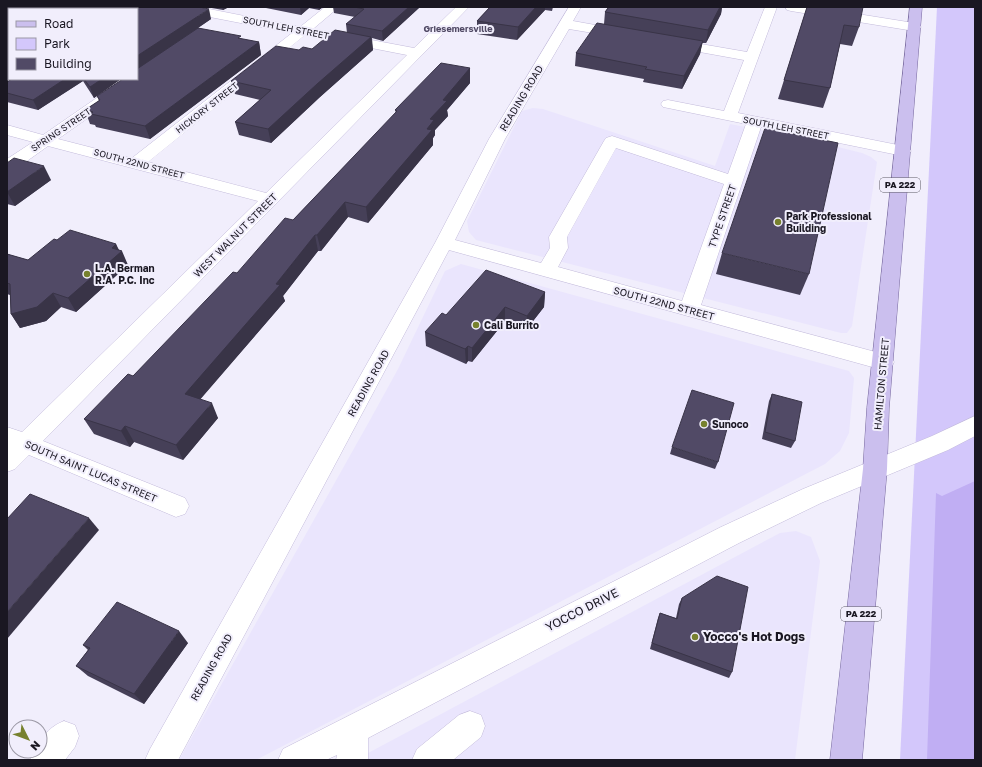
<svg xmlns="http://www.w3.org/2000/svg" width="982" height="767" viewBox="0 0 982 767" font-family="'Golos Text',sans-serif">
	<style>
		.built { fill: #eae5fd }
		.green { fill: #d3c7fb }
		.forest { fill: #c0aef3 }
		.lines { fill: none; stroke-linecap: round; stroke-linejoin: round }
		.minor-casing { stroke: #c3bbdb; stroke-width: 1 }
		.major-casing { stroke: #77689f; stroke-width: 1 }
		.minor { fill: #fff; fill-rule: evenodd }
		.major { fill: #cbbfee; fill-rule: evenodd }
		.wall { fill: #464058 }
		.shaded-wall { fill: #393447 }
		.building { fill: #514a66; stroke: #393447 }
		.poi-dot { fill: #77812e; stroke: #f1eefc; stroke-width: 1.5 }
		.labels { text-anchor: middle; stroke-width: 4; stroke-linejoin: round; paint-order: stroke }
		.far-street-label { font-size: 9px; fill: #1a1722; stroke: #f1eefc }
		.far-neighbourhood-label { font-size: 9px; font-weight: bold; fill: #514a65; stroke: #f1eefc }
		.shield { fill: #f1eefc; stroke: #5a5863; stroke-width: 1 }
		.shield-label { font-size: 9px; font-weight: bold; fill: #1a1722 }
		.street-label { font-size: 10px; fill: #1a1722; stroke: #f1eefc }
		.poi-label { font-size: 10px; font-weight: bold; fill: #1a1722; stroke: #f1eefc; text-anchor: start }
		.near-street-label { font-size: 12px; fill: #1a1722; stroke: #f1eefc }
		.near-poi-label { font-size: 12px; font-weight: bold; fill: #1a1722; stroke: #f1eefc; text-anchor: start }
	</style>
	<rect width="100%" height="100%" fill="#f1eefc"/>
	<g class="built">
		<path d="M533,108L543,109L715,166L730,124L810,140L862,153L871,157L877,162L852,326L847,333H841L476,240L469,232L467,221L522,111Z"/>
		<path d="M461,264L849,371L854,378L849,433L840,451L825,464L256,760H179L370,420L398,369L445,271Z"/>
		<path d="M796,531L811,537L820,561L795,760H355L780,533Z"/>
	</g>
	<path class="green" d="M937,7H975V760H900Z"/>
	<path class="forest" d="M975,481V760H927L936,493L942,496Z"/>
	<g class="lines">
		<g class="minor-casing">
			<g id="minor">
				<path d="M102,7H116L115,9H101Z"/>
				<path d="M173,7H199L300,27L325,7H339L313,29L414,48L456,7H469L43,441L185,498L189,506L185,514L176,517L29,455L15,469L7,472V427L22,432L258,201L48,146L13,171L7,172V159L33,142L7,135V125L43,135L124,79H137V75L141,79L139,82L58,139L132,158L292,33L179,11L175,10ZM305,35L407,55L266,193L148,162Z"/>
				<path d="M569,7H581L573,21L623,30L628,31L630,34L628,37L623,38L569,29L505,139L455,240L541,263L550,248L549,237L604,141L606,138L612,136L728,174L746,124L668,108L663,107L661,104L663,101L668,100L724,111L744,60L672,47L667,46L665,43L667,40L672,39L747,52L765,7H777L738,113L903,146L909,148L911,151L909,154L903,156L761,127L701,305L883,354L891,356L894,362L891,368L883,370L449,250L178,760H145L150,749L435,243L489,139ZM616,148L724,184L682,301L558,267L568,248L567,237Z"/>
				<path d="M785,7H814L914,23L919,24L921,27L919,30L914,31L791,11L787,10Z"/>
				<rect x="7" y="62" width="2" height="9"/>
				<path d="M975,416V436L948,450L821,503L739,543L368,738V760H336L337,755L326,760H278L283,749L721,527L803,489L932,436Z"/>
				<path d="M470,711L481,715L485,726L481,737L453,760H412L417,749L459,715Z"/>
				<path d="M64,721L75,725L79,736L75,747L65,760H30L34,751H40C40,736 51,726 64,721Z"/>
			</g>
		</g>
		<g class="major-casing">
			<path id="major" d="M910,7H922L889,408L887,469L862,760H830L863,469L867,408Z"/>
		</g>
		<use href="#minor" class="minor"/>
		<use href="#major" class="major"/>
	</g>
	<g class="wall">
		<path d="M206,7H229L223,10Z"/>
		<path d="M261,7H323L319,10L309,8L301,15Z"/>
		<path d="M333,7H420L383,41L372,38L373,50L320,97L271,143L239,135L235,122L260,100L235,94L231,81L299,50L312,49L347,33L346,24L355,17L334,13Z"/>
		<path d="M490,7H553L552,11L545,10L517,40L477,34V21Z"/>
		<path d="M608,7H722L721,14L706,43H702L700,54L682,89L643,82L644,79L575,66L576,53L604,24L605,12Z"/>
		<path d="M807,7L859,27L852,46L840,44L830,88L823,108L778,99Z"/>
		<path d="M137,9L211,19L198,28L242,39L259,42L261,55L150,139L96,127L95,125L90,124L85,110L99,101L97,96L137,79Z"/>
		<path d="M470,68V83L447,110L448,116L435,130V135L433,138V145L368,223L348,217L321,251H318L283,296L285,301L200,399L218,418L183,460L134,442L130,447L94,434L84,419L133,376L293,220L396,113L395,110Z"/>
		<path d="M12,79H121L94,98L83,81L38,110L7,102V82Z"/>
		<path d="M7,163L51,180L15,206L7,204Z"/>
		<path d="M57,240L116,244L118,250L128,265L76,312L61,307L46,321L20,328L11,314L10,295L7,294V254L28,260Z"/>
		<path d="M722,253L809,274L800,295L716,274Z"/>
		<path d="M545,292L544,307L526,330L505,321L472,362L468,361L466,364L426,346L425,332L446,315Z"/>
		<path d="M772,394L795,441L791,448L762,439L769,401Z"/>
		<path d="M672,447L718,462L715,469L670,454Z"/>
		<path d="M682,598L732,672L729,678L650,649L658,618L660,613L676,618L679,604Z"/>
		<path d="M188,643L144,704L88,676L76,666L88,650L83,645Z"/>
	</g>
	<g class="shaded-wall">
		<path d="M36,7H61L57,9H32Z"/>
		<path d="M222,7H229L223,10Z"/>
		<path d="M300,7H309V8L301,15Z"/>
		<path d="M318,7H323L319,10Z"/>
		<path d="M409,7H420L383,41L382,31Z"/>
		<path d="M536,7H545V10L517,40L518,27Z"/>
		<path d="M720,7H722L721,14L706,43L708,30Z"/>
		<path d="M209,9L211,19L137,69V56Z"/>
		<path d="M9,22V36L7,37V23Z"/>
		<path d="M371,37L373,50L320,97L271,143L268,129L317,84Z"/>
		<path d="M703,41L700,54L682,89L684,76Z"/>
		<path d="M259,42L261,55L150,139L145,126Z"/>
		<path d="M470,68V83L447,110L448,116L435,130V135L433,138V145L368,223L366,207L427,129L430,119L443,100Z"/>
		<path d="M65,79H82L83,81L38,110L33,100Z"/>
		<path d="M102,79H121L94,98L90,87Z"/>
		<path d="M44,166L51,180L15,206L7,192Z"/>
		<path d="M345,202L348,217L321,251L317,235Z"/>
		<path d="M315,235L318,251L283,296L285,301L192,409L185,394L276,284Z"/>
		<path d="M116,244L120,252L122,251L128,265L76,312L68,298L112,248Z"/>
		<path d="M545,292L544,307L526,330L527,316Z"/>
		<path d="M53,293L61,307L46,321L20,328L11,314Z"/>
		<path d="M505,307V321L472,362V348Z"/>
		<path d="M468,346V361L466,364L465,349Z"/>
		<path d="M212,403L218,418L183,460L176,445Z"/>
		<path d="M125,426L134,442L130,447L121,431Z"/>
		<path d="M89,518L99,530L7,639V612Z"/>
		<path d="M179,631L188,643L144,704L134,694Z"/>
	</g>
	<g class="building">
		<path d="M7,7H36L32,9H9V22L7,23Z"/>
		<path d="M135,7H199L209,9L137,56V9H132Z"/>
		<path d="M354,7H409L382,31L346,24L364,9Z"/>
		<path d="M490,7H536L518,27L477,21Z"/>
		<path d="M609,7H720L708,30L605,12Z"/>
		<path d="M807,7H863L859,27L844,25L830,88L784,80Z"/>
		<path d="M597,23L703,41L684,76L645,69L647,67L576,53Z"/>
		<path d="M198,28L241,36L238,38L259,42L145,126L91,114L93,112L85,110L100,100L97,96L123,79H137V69Z"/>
		<path d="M335,30L371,37L317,84L268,129L235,122L271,90L231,81L276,46L299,50L303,47L312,49Z"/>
		<path d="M441,63L470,68L443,100L447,101L430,119L434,120L427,129L432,130L366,207L345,202L317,235H315L276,284L280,285L185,394L212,403L176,445L125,426L121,431L84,419L128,374L133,376L233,272L237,273L285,218L293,220L397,111L395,110Z"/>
		<path d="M12,79H65L33,100L7,93V82Z"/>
		<path d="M84,79H102L90,87Z"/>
		<path d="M765,128L838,143L809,274L722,253Z"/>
		<path d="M14,158L44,166L7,192V163Z"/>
		<path d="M70,230L116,244L112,248L122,251L68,298L53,293L37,307L11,314L10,284L7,283V254L28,260L54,239L57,240Z"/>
		<path d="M486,270L545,292L527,316L505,307L472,348L468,346L465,349L425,332L442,313L446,315Z"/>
		<path d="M692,390L734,403L718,462L672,447Z"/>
		<path d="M772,394L802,402L795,441L765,432Z"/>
		<path d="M30,494L89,518L7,612V519Z"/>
		<path d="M717,576L748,587L732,672L652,643L660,613L677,619L682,598Z"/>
		<path d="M117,602L179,631L134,694L76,666L90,648L83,645Z"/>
	</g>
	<g class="poi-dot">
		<circle cx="778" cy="222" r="4"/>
		<circle cx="87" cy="274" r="4"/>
		<circle cx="476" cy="325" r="4"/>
		<circle cx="704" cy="424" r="4"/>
		<circle cx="695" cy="637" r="4"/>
	</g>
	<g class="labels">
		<g class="far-street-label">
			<text transform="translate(286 28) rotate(11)" y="3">SOUTH LEH STREET</text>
			<text transform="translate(207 108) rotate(-38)" y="3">HICKORY STREET</text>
			<text transform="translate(786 128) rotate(11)" y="3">SOUTH LEH STREET</text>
			<text transform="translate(61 130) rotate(-34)" y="3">SPRING STREET</text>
			<text transform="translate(139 164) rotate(15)" y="3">SOUTH 22ND STREET</text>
		</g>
		<g class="far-neighbourhood-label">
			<text x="458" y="32">Griesemersville</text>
		</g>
		<g class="shield">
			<rect x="880" y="178" width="40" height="14" rx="3"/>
			<rect x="841" y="607" width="40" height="14" rx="3"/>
		</g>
		<g class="shield-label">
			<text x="900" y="188">PA 222</text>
			<text x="861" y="617">PA 222</text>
		</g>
		<g class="street-label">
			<text transform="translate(521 98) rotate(-59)" y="4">READING ROAD</text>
			<text transform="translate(722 216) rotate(-71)" y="4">TYPE STREET</text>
			<text transform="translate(235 235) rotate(-45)" y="4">WEST WALNUT STREET</text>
			<text transform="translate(664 303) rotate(15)" y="4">SOUTH 22ND STREET</text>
			<text transform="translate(368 383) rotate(-61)" y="4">READING ROAD</text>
			<text transform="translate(881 384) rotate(-85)" y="4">HAMILTON STREET</text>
			<text transform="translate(91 471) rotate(23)" y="4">SOUTH SAINT LUCAS STREET</text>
			<text transform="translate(211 667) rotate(-61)" y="4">READING ROAD</text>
		</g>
		<g class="poi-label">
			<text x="786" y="220">Park Professional<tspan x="786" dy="12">Building</tspan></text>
			<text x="95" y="272">L.A. Berman<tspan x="95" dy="12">R.A. P.C. Inc</tspan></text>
			<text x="484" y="329">Cali Burrito</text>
			<text x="712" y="428">Sunoco</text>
		</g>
		<g class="near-street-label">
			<text transform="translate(582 610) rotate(-27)" y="4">YOCCO DRIVE</text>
		</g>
		<g class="near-poi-label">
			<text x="703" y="641">Yocco's Hot Dogs</text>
		</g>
	</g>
	<rect width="982" height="767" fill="none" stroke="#1a1722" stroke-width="16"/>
	<rect x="8" y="8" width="130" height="72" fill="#f1eefc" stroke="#9b98a5"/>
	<rect x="16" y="21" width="20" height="6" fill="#cbbfee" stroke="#9b98a5"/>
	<text x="44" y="28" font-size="12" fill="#1a1722">Road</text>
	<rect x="16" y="38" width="20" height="12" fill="#d3c7fb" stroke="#9b98a5"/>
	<text x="44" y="48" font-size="12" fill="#1a1722">Park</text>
	<rect x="16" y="58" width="20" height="12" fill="#514a66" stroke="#9b98a5"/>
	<text x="44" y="68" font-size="12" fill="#1a1722">Building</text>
	<g transform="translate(28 739) rotate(132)"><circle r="19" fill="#f1eefc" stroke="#9b98a5"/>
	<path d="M0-3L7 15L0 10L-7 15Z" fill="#77812e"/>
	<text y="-6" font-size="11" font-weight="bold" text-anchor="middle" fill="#1a1722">N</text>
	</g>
</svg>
